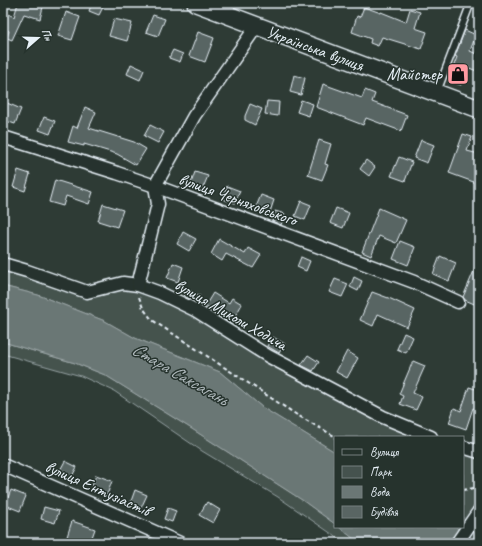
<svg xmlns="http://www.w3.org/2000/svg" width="482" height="546" viewBox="0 0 482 546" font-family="Caveat,sans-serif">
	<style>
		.green { fill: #45524e; stroke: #96a2a3 }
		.water { fill: #6b7775; stroke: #9da8a9 }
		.building { fill: #596563; stroke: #e8f1f8 }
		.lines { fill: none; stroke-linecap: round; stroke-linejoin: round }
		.lane-casing { stroke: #e8f1f8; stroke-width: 9 }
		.street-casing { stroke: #e8f1f8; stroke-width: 15 }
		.secondary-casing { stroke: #e8f1f8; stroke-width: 20 }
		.path { stroke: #e8f1f8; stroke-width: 2; stroke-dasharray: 4 3; stroke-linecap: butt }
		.lane { stroke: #26332d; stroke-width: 6 }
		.street { stroke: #26332d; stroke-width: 12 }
		.secondary { stroke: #26332d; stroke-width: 17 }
		.labels { text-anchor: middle; stroke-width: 3; stroke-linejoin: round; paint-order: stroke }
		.street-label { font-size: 17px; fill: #e8f1f8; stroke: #26332d }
		.poi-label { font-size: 17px; fill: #e8f1f8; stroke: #26332d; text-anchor: end }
		.water-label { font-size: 18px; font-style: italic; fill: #b0babd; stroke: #26332d }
	</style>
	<rect width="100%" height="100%" fill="#2e3b35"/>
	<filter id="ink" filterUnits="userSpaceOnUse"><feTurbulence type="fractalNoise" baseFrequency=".025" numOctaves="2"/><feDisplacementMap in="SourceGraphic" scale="8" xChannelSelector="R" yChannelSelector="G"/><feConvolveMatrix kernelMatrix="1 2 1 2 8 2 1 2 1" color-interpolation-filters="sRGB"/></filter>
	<g filter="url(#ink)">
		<g class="green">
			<path d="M3,264L87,292L138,285L431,437H335V452L263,408L220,372L135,338L105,321L38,295L3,286Z"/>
			<path d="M3,342L75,363L105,375L192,429L302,500L335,524V527H339L359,543H345L278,497L202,451L114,391L81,376L3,354Z"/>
			<path d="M463,447L479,452V505L460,532L456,527H463Z"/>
			<path d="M479,517V543H471L465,536Z"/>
		</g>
		<g class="water">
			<path d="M3,286L38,295L105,321L135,338L220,372L263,408L335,452V524L302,500L192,429L105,375L75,363L3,342Z"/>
			<path d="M339,527H456L471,543H359Z"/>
		</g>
		<g class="building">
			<path d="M18,3H44L40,19L24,14L12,40L7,38L9,31L3,28V21L6,13L14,17Z"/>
			<path d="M92,3H105L99,15L89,11Z"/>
			<path d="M364,7L381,13V12L406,22L410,9L420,12L415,28L427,32L421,49L382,37L378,46L370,43L371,39L352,32L357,16L360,17Z"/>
			<path d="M66,12L80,17L72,40L58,36Z"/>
			<path d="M153,15L165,19L158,36L146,32Z"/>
			<path d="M114,19L132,23L127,41L109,36Z"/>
			<path d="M465,30L476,35L470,51L479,55V72L467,67L461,85L448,81L457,57L455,56Z"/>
			<path d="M198,32L214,38L205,62L189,56Z"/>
			<path d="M173,50L183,54L180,62L169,58Z"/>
			<path d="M131,64L144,70L140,80L127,74Z"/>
			<path d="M294,75L305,78L301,95L290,92Z"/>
			<path d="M323,84L362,98L365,90L375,94L372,102L407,115L401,131L366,118L363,125L316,107Z"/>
			<path d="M301,100L313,104L309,116L297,112Z"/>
			<path d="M267,101L279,102L278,116L265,114Z"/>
			<path d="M7,103L21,109L15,124L3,120V114Z"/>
			<path d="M250,104L262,109L255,125L245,120V116Z"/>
			<path d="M85,107L96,112L89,128L134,142L146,149L136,165L117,154L84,144V146L68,142L73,126L77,128Z"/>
			<path d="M44,117L55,121L50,134L39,130Z"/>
			<path d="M150,125L164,132L158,143L144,136Z"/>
			<path d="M463,134L472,137L467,151L479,154V184L449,173Z"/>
			<path d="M319,140L331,144L325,164L328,165L322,180L308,175Z"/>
			<path d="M421,140L434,145L427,163L414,158Z"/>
			<path d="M399,157L412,162L405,181L391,176Z"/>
			<path d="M366,160L375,167L369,176L360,169Z"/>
			<path d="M18,170L30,174L25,191L13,187Z"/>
			<path d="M195,172L208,176L202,190L190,186Z"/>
			<path d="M55,180L93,192L89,204L66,196L63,206L49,202Z"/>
			<path d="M227,186L240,191L235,203L222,199Z"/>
			<path d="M261,195L274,200L270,212L256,207Z"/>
			<path d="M301,201L311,205L305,220L295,216Z"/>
			<path d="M103,204L123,210L117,227L98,221Z"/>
			<path d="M336,208L349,213L343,228L330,223Z"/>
			<path d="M379,208L406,220L396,243L379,236L371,256L362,252Z"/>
			<path d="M275,211L285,214L281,225L272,221Z"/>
			<path d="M183,232L196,239L189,251L177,244Z"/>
			<path d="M219,239L245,254L248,248L261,255L253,268L226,254L222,261L211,254Z"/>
			<path d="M400,241L415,247L408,265L393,259Z"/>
			<path d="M440,256L456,263L449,281L433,274Z"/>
			<path d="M301,257L310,261L306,271L297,267Z"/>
			<path d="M479,259V306L465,300L463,297Z"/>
			<path d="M173,263L183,267L178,282L167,278Z"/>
			<path d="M354,277L362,281L358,291L350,287Z"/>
			<path d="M335,279L348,284L342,297L329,292Z"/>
			<path d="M187,289L200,296L197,303L184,296Z"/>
			<path d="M372,292L391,299L415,310L407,327L378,314L373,326L360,320Z"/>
			<path d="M213,293L229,303L232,298L242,304L231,324L205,306Z"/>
			<path d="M404,333L413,337L406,353L397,349Z"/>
			<path d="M273,337L285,344L279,353L267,346Z"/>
			<path d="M347,351L358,358L347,378L336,372Z"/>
			<path d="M308,355L319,362L313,371L301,365Z"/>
			<path d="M413,361L425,366L413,393L422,397L416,410L400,404L403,396L399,394Z"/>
			<path d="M469,387L479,390V410L473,408L466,429L449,423L454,408L461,411Z"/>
			<path d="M65,461L77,467L70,480L58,474Z"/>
			<path d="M96,475L112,481L107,495L91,489Z"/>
			<path d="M11,490L26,496L20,511L5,505Z"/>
			<path d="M135,490L147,495L141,508L130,504Z"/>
			<path d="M207,502L220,510L213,523L199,515Z"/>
			<path d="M44,507L59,511L55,523L41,519Z"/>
			<path d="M168,508L176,511L172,522L164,519Z"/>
			<path d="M72,521L95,529L90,543H65Z"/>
		</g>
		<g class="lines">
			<g class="lane-casing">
				<path id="lane" d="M437,92L470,5L465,3"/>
			</g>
			<g class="street-casing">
				<g id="street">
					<path d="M3,137L117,173L155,186L414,282L458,302"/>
					<path d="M3,264L27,271L87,292L123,283L138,285L160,293L195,310L268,356L383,417L431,437"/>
					<path d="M138,285L158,204L155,186L194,116L256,27"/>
					<path d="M463,447L479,452"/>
					<path d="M3,465L180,543"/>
					<path d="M457,543L479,511"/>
				</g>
			</g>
			<g class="secondary-casing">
				<path id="secondary" d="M196,3L479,109"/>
			</g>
			<g class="path">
				<path d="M139,297L143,308L152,320L297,415L336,437"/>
				<path d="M463,490L479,487"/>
			</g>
			<use href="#lane" class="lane"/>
			<use href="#street" class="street"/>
			<use href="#secondary" class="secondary"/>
		</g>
	</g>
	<defs>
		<g id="shop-square" transform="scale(1.15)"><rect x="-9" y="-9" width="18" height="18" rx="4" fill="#ff9aa2" stroke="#26332d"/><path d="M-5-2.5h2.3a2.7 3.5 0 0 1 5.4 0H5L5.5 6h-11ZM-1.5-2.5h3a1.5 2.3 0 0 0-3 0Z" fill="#111"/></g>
	</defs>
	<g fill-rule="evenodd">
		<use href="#shop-square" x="458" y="74"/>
	</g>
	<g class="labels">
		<g class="street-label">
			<text transform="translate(315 48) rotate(20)" y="6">Українська вулиця</text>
			<text transform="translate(238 199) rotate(20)" y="6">вулиця Черняховського</text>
			<text transform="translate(231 314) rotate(30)" y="6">вулиця Миколи Ходича</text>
			<text transform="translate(98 488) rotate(24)" y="6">вулиця Ентузіастів</text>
		</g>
		<g class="poi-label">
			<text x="442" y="80">Майстер</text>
		</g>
		<g class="water-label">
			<text transform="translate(180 374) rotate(30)" y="6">Стара Саксагань</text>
		</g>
	</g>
	<rect width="482" height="546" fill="none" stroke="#26332d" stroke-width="16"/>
	<rect x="8" y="8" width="466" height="530" fill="none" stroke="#e8f1f8" stroke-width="1.5" filter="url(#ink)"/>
	<rect x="334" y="436" width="130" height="92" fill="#26332d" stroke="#747f7e"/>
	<rect x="342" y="449" width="20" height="6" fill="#26332d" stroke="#747f7e"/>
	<text x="370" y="456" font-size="12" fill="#e8f1f8">Вулиця</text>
	<rect x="342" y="466" width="20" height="12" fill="#45524e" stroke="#747f7e"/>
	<text x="370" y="476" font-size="12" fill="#e8f1f8">Парк</text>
	<rect x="342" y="486" width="20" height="12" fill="#6b7775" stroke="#747f7e"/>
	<text x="370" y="496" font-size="12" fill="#e8f1f8">Вода</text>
	<rect x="342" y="506" width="20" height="12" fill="#596563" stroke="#747f7e"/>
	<text x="370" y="516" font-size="12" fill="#e8f1f8">Будівля</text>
	<g transform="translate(38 38) rotate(70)" stroke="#26332d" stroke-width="3" paint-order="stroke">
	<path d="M0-3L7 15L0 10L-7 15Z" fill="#e8f1f8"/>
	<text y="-6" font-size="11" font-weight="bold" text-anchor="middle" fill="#e8f1f8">Пн</text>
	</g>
</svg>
